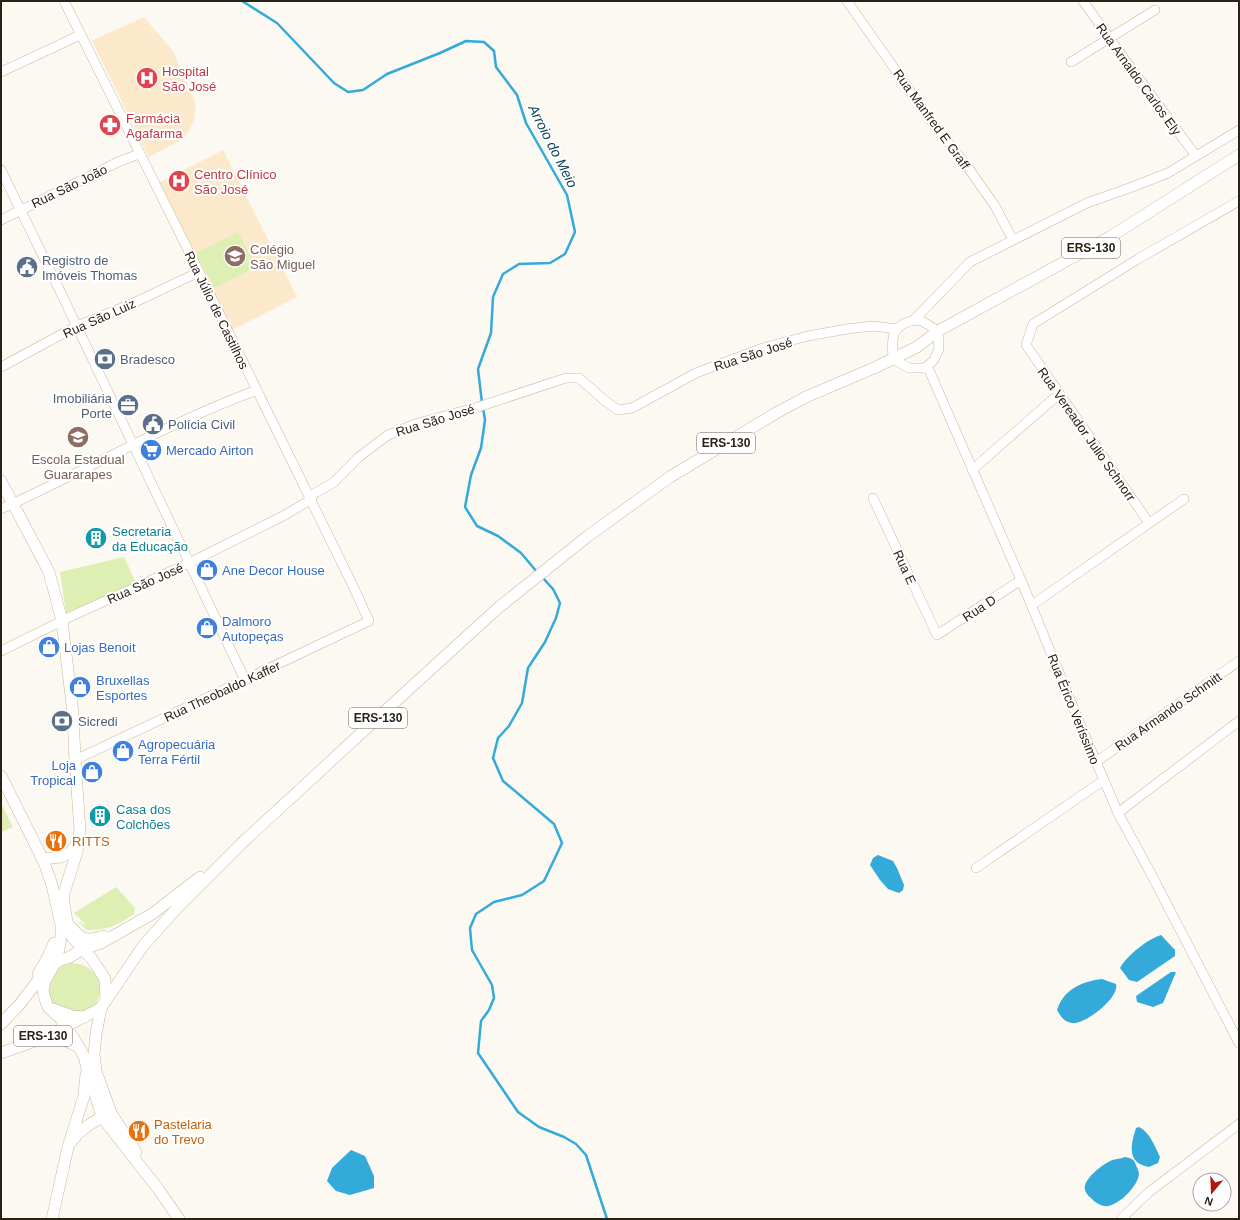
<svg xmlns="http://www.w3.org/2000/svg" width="1240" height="1220" viewBox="0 0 1240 1220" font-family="Helvetica,sans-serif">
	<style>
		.built { fill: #fce9cb }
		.green { fill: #deefb3 }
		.water { fill: #34aadb }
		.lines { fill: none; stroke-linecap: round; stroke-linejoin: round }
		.stream { stroke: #34aadb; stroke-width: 2.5 }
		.minor-casing { stroke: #cab89a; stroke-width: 10 }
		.major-casing { stroke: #cab89a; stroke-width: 12 }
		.minor { stroke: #fff; stroke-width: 9 }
		.major { stroke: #fff; stroke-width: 11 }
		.labels { text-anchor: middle; stroke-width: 4; stroke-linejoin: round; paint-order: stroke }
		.shield { fill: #fff; stroke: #69645d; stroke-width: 1 }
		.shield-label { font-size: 12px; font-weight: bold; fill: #292217 }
		.health-label { font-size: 13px; fill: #be3a42; stroke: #fff; text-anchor: start }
		.street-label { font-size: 13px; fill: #292217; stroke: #fff }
		.education-label { font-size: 13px; fill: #785e54; stroke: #fff; text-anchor: start }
		.service-label { font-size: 13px; fill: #4e5e75; stroke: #fff; text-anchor: start }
		.shop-label { font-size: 13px; fill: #366cbe; stroke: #fff; text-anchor: start }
		.culture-label { font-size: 13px; fill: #0d838f; stroke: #fff; text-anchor: start }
		.food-label { font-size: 13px; fill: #c56008; stroke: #fff; text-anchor: start }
		.water-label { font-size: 14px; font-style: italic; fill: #124357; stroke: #fff }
	</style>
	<rect width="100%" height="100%" fill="#fcf8f2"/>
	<g class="built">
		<path d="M144,17L173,51L196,105L194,121L185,138L149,157L91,39L93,40Z"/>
		<path d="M223,150L297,297L232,330L158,183Z"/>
	</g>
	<g class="green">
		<path d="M238,232L256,267L214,288L196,253Z"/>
		<path d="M124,557L136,583L66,613L60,572Z"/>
		<path d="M1,803L13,827L1,832Z"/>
		<path d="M116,887L135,908L134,914C115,926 110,930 86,930L78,921L87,926L74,913Z"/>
		<path d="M72,963C94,964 109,986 95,1005C91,1009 86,1011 82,1013C75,1012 59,1009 54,1005C52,1003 51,1000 50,997C45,980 55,966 72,963Z"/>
	</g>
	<g class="water">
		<path d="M878,855L893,861L897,868L904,885L903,890L899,893L888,889L880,880L870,865L873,858Z"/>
		<path d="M1161,935L1175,950V956L1137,982L1129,980L1120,968C1127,955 1148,939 1161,935Z"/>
		<path d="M1171,972H1176L1163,1003L1153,1007L1137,1002L1136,996Z"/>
		<path d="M1102,979L1116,984C1120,997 1086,1024 1073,1023C1064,1022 1061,1017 1057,1010C1063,990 1082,981 1102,979Z"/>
		<path d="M1139,1127C1150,1132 1155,1147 1160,1157L1158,1163L1149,1167C1126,1163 1131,1144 1136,1128Z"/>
		<path d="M351,1150L365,1156L374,1176V1188L350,1195L336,1191L327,1181L332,1168Z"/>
		<path d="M1125,1157C1131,1158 1134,1159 1136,1165C1137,1168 1139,1171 1139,1174C1138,1186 1120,1204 1108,1206C1103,1207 1098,1204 1094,1201C1091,1198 1086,1194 1085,1190C1082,1180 1102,1165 1110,1161C1114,1159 1120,1159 1125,1157Z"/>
	</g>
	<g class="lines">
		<g class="stream">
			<path d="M242,1L277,23L334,83L348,92L363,90L387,74L440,53L466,41L484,42L494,51L496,67L517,95L526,123L567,195L575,232L565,254L550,263L519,264L503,274L493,297L491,333L478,369L482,403"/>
			<path d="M483,408L485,420L481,448L471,475L465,507L477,526L498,536L521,553L537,572"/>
			<path d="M542,577L553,589L560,603L556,618L545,642L528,668L522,703L509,726L498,738L493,758L503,781L554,824L562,843L544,881L522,895L494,902L476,914L470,928L472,950L492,985L494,998L489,1010L481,1021L478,1053L518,1112L539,1127L564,1137L576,1144L586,1155L607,1219"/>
		</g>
		<g class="minor-casing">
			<g id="minor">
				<path d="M64,1L199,272L353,586L369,621L75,760"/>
				<path d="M847,1L932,122L964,162L995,206L1013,240"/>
				<path d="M1083,1L1120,53L1196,156"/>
				<path d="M1071,62L1155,10"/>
				<path d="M1,72L80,35"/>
				<path d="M1,170L61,293L245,680"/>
				<path d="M1,220L118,162L139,154"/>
				<path d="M914,320L970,262L1087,203L1132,187L1168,173L1239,130"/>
				<path d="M914,320L922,321L938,331L939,349L934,360L925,368H909L893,359C892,338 890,326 914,320Z"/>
				<path d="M1,367L77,326L129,305L199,272"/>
				<path d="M925,368L929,370L985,498L1021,580L1083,731L1118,813L1149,870L1239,1043"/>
				<path d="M972,470L1059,394"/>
				<path d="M873,498L937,635L1021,580"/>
				<path d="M1,509C87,470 168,423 257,390"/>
				<path d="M1149,523L1026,345L1033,324L1138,259L1239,201"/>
				<path d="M1032,605L1184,499"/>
				<path d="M1,651L74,615L189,563L285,515L310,500L315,493L333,483L359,457L388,435L418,423L478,407L566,378H579L604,400L618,410L632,408L696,373L763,348L808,336L847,329L873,326L897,329"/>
				<path d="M1096,762L1239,661"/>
				<path d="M1118,813L1239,721"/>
				<path d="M976,868L1104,780"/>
				<path d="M1121,1219L1149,1192L1239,1124"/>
			</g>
		</g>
		<g class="major-casing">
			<g id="major">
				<path d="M1,481L49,572L62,621L73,713L75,760L80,830L77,852L64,893V904L67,922L72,937L92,959L105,979L106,999"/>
				<path d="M1,776L44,862L52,885L61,925V936L59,949L54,965L45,981L43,991L46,1002L48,1007L62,1020L65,1028L73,1037L84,1056L87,1068L102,1117L159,1190L179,1219"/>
				<path d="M42,859L61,857L71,852L78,841"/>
				<path d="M72,928C82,941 89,941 104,936"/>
				<path d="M38,974L48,957L54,943"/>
				<path d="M101,1008L96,1034L94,1055L96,1071L111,1113L136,1152"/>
				<path d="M53,1009L72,1016L85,1017"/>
				<path d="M1,1024L20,1004L46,970L60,960L68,958L83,949L101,943L152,914L200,877"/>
				<path d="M45,1040L62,1039L79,1047"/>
				<path d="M1,1053L32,1042L46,1034L57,1031L101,1008L143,946L177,908L242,843L396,701L498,608L588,536L670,477L776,413L806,397L874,368L917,347L938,331L1110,237L1239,155"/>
				<path d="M72,1141C80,1130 90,1124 102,1117"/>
				<path d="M52,1219L68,1147L84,1096L86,1074"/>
			</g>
		</g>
		<use href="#minor" class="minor"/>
		<use href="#major" class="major"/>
	</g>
	<defs>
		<g id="hospital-disc" transform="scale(1.15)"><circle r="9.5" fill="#e0444e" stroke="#fff"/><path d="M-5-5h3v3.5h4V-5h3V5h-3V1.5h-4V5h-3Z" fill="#fff"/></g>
		<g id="pharmacy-disc" transform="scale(1.15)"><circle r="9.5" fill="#e0444e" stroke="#fff"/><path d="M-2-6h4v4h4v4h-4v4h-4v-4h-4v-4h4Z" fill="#fff"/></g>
		<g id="school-disc" transform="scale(1.15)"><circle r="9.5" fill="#8d6e63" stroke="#fff"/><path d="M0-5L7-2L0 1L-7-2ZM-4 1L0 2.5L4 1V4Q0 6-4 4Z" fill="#fff"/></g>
		<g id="civic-disc" transform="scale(1.15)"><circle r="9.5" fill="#5c6f8a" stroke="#fff"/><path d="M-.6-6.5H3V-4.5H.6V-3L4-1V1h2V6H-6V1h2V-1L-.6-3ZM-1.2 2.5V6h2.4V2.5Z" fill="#fff"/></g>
		<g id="bank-disc" transform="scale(1.15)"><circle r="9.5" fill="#5c6f8a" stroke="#fff"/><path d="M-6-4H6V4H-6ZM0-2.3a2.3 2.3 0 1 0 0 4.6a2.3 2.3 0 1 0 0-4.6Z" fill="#fff"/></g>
		<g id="office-disc" transform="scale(1.15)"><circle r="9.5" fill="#5c6f8a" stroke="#fff"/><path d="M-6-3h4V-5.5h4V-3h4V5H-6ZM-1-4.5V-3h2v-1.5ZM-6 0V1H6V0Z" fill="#fff"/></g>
		<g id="supermarket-disc" transform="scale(1.15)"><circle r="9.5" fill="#3f7fe0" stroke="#fff"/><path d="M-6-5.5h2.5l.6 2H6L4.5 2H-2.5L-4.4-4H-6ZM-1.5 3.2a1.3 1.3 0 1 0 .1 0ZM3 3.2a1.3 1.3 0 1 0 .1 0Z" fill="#fff"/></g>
		<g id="building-disc" transform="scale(1.15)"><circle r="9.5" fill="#0f9aa8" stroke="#fff"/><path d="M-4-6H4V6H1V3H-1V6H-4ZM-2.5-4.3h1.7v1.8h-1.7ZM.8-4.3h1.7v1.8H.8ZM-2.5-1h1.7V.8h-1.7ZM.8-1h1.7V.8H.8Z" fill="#fff"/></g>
		<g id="shop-disc" transform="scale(1.15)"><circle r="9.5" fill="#3f7fe0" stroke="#fff"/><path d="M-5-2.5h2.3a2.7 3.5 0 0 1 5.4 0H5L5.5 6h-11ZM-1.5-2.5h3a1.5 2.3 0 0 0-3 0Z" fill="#fff"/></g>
		<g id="restaurant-disc" transform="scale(1.15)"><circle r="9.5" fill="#e8710a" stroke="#fff"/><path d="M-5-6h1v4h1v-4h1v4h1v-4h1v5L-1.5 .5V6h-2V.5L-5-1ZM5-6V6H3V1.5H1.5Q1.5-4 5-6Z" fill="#fff"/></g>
	</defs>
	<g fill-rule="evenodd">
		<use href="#hospital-disc" x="147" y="78"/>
		<use href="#pharmacy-disc" x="110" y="125"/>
		<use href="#hospital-disc" x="179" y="181"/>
		<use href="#school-disc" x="235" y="256"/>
		<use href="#civic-disc" x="27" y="267"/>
		<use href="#bank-disc" x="105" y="359"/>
		<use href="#office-disc" x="128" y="405"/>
		<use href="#civic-disc" x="153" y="424"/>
		<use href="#school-disc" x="78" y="437"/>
		<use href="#supermarket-disc" x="151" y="450"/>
		<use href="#building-disc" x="96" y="538"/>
		<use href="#shop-disc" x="207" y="570"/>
		<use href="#shop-disc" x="207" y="628"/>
		<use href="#shop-disc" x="49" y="647"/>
		<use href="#shop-disc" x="80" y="687"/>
		<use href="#bank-disc" x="62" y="721"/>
		<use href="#shop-disc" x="123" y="751"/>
		<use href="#shop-disc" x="92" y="772"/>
		<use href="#building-disc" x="100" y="816"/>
		<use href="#restaurant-disc" x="56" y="841"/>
		<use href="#restaurant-disc" x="139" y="1131"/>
	</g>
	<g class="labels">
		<g class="shield">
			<rect x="1062" y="238" width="58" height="20" rx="3"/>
			<rect x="697" y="433" width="58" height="20" rx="3"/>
			<rect x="349" y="708" width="58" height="20" rx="3"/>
			<rect x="14" y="1026" width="58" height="20" rx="3"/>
		</g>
		<g class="shield-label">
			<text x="1091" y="252">ERS-130</text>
			<text x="726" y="447">ERS-130</text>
			<text x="378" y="722">ERS-130</text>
			<text x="43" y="1040">ERS-130</text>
		</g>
		<g class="health-label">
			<text x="162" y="76">Hospital<tspan x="162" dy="15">São José</tspan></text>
			<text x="126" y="123">Farmácia<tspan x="126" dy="15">Agafarma</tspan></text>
			<text x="194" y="179">Centro Clínico<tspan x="194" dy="15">São José</tspan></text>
		</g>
		<g class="street-label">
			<text transform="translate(1139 79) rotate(54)" y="5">Rua Arnaldo Carlos Ely</text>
			<text transform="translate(932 119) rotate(54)" y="5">Rua Manfred E Graff</text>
			<text transform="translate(69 186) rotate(-26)" y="5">Rua São João</text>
			<text transform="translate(217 310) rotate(64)" y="5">Rua Júlio de Castilhos</text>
			<text transform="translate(99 318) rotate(-24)" y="5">Rua São Luiz</text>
			<text transform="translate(753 354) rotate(-18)" y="5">Rua São José</text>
			<text transform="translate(435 420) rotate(-17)" y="5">Rua São José</text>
			<text transform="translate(1087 434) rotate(55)" y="5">Rua Vereador Julio Schnorr</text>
			<text transform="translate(905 567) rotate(65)" y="5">Rua E</text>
			<text transform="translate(145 583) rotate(-24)" y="5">Rua São José</text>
			<text transform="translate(979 608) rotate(-33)" y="5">Rua D</text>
			<text transform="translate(222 691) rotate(-25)" y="5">Rua Theobaldo Kaffer</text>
			<text transform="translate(1074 709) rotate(68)" y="5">Rua Érico Veríssimo</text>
			<text transform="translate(1168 711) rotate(-35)" y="5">Rua Armando Schmitt</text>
		</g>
		<g class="education-label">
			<text x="250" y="254">Colégio<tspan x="250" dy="15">São Miguel</tspan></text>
			<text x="78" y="464" text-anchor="middle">Escola Estadual<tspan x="78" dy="15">Guararapes</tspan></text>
		</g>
		<g class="service-label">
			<text x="42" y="265">Registro de<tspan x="42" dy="15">Imóveis Thomas</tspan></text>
			<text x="120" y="364">Bradesco</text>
			<text x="112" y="403" text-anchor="end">Imobiliária<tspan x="112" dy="15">Porte</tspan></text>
			<text x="168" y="429">Polícia Civil</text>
			<text x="78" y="726">Sicredi</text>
		</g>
		<g class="shop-label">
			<text x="166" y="455">Mercado Airton</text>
			<text x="222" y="575">Ane Decor House</text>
			<text x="222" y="626">Dalmoro<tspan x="222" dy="15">Autopeças</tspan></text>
			<text x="64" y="652">Lojas Benoit</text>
			<text x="96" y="685">Bruxellas<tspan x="96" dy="15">Esportes</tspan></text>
			<text x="138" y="749">Agropecuária<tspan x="138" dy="15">Terra Fértil</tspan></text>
			<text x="76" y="770" text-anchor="end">Loja<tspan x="76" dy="15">Tropical</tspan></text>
		</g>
		<g class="culture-label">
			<text x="112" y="536">Secretaria<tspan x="112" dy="15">da Educação</tspan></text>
			<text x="116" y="814">Casa dos<tspan x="116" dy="15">Colchões</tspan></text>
		</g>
		<g class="food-label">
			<text x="72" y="846">RITTS</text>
			<text x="154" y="1129">Pastelaria<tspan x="154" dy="15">do Trevo</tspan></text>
		</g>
		<g class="water-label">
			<text transform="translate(553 146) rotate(63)" y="5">Arroio do Meio</text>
		</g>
	</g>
	<rect width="1240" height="1220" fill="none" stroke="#292217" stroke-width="4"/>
	<g transform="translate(1212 1192) rotate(199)"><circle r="19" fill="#ffffff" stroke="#a9a7a2"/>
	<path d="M0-3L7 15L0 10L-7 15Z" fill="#ab1912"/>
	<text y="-6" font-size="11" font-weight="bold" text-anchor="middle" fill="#292217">N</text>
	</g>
</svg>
